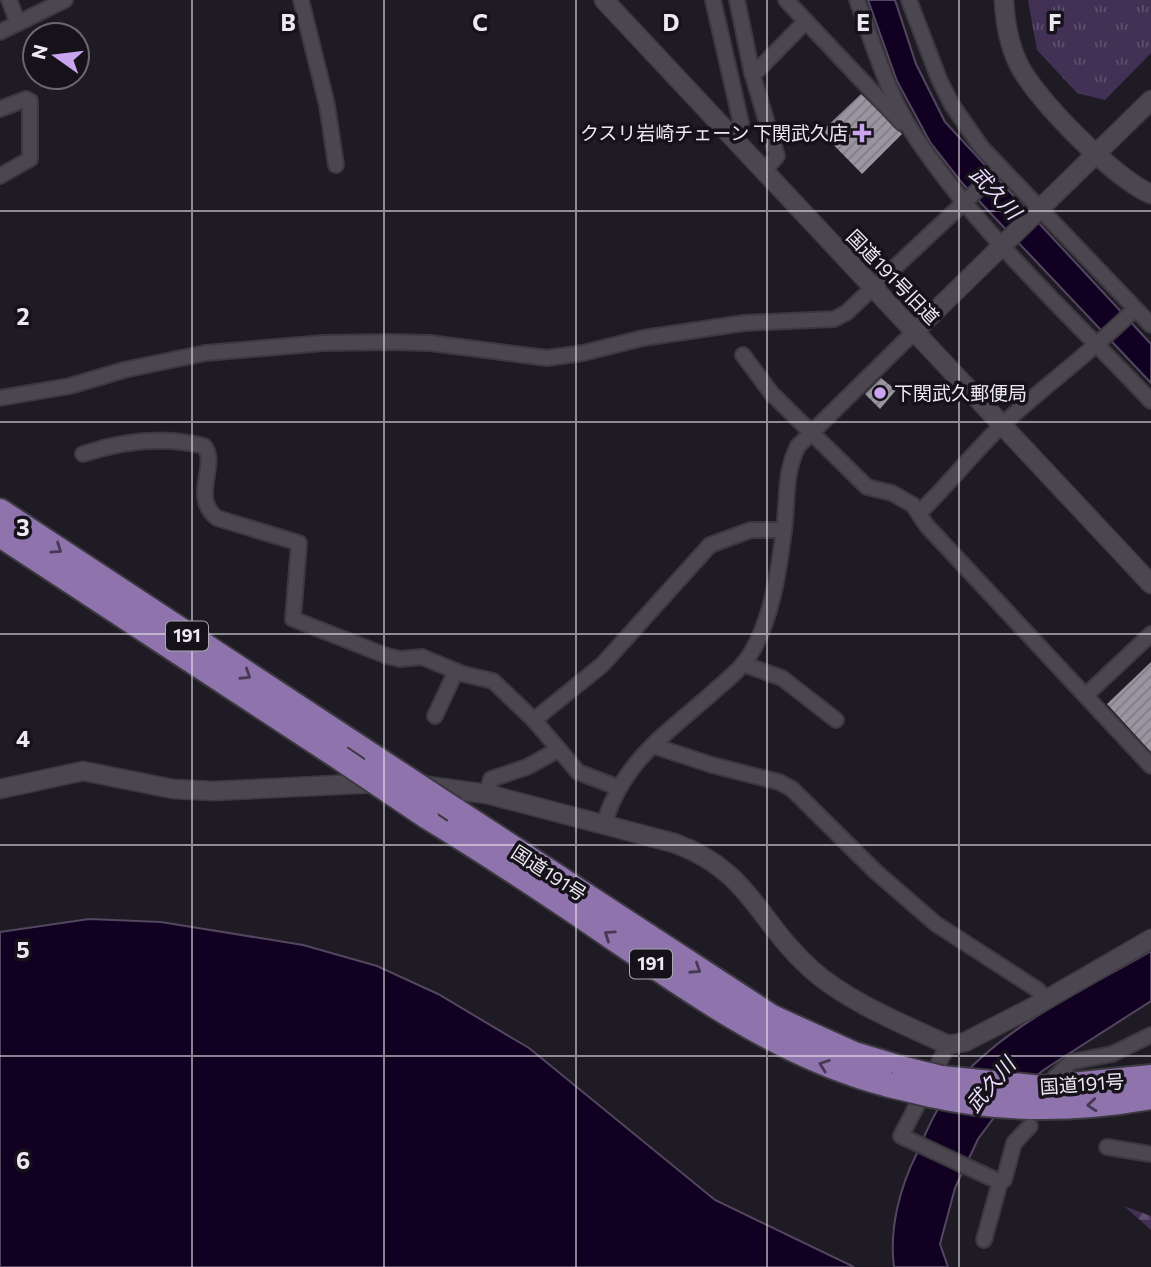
<svg xmlns="http://www.w3.org/2000/svg" width="1151" height="1267" viewBox="0 0 1151 1267" font-family="Commissioner,'Noto Sans JP',sans-serif">
	<style>
		.grass { fill: url(#grass-tufts) }
		.forest { fill: url(#forest-firs) }
		.water { fill: #110021; stroke: #53465f; stroke-width: 2 }
		.building { fill: url(#building-hatch) }
		.lines { fill: none; stroke-linecap: round; stroke-linejoin: round }
		.minor-casing { stroke: #3b383f; stroke-width: 18 }
		.tertiary-casing { stroke: #3b383f; stroke-width: 21 }
		.trunk-casing { stroke: #3b383f; stroke-width: 28 }
		.minor { stroke: #4b4650; stroke-width: 14 }
		.tertiary { stroke: #4b4650; stroke-width: 18 }
		.trunk { stroke: #8e73ac; stroke-width: 24 }
		.trunk-bridge-casing { stroke: #3b383f; stroke-width: 28; stroke-linecap: butt }
		.trunk-bridge { stroke: #8e73ac; stroke-width: 24 }
		.oneway { stroke: #463954 }
		.grid { fill: none; stroke: #eceaf0; stroke-width: 2; stroke-opacity: 0.55 }
		.poi-dot { fill: #c8a5ee; stroke: #16121a; stroke-width: 2.5 }
		.labels { text-anchor: middle; stroke-width: 7; stroke-linejoin: round; paint-order: stroke }
		.shield { fill: #16121a; stroke: #aca9b0; stroke-width: 2 }
		.shield-label { font-size: 18px; font-weight: bold; fill: #eceaf0 }
		.poi-label { font-size: 19px; fill: #eceaf0; stroke: #16121a; text-anchor: end }
		.street-label { font-size: 19px; fill: #eceaf0; stroke: #16121a }
		.water-label { font-size: 21px; font-style: italic; fill: #ecdcff; stroke: #16121a }
		.grid-label { font-size: 23px; text-anchor: middle; font-weight: bold; fill: #eceaf0; stroke: #16121a; stroke-width: 7; stroke-linejoin: round; paint-order: stroke }
	</style>
	<defs>
		<pattern id="grass-tufts" width="24" height="20" patternUnits="userSpaceOnUse" patternTransform="scale(1.75)"><rect width="24" height="20" fill="#433155"/><path d="M3 7l-1-3M5 7V3M7 7l1-3M15 17l-1-3M17 17v-4M19 17l1-3" fill="none" stroke="#5e4f6e"/></pattern>
		<pattern id="forest-firs" width="22" height="20" patternUnits="userSpaceOnUse" patternTransform="scale(1.75)"><rect width="22" height="20" fill="#433155"/><path d="M5 1l3.5 6h-7zM16 11l3.5 6h-7z" fill="#5e4f6e"/></pattern>
		<pattern id="building-hatch" width="6" height="6" patternUnits="userSpaceOnUse" patternTransform="scale(1.75)"><rect width="6" height="6" fill="#9a95a0"/><path d="M-1 1l2-2M0 6l6-6M5 7l2-2" fill="none" stroke="#817d86"/></pattern>
	</defs>
	<rect width="100%" height="100%" fill="#1f1b24"/>
	<path class="grass" d="M1028,0H1151V53L1105,100L1077,93L1037,50Z"/>
	<path class="forest" d="M1124,1206L1151,1216V1230Z"/>
	<g class="water">
		<path d="M868,0H895L916,64L945,122L1151,344V383L963,184L930,142L897,81Z"/>
		<path d="M89,919L161,922L303,945L377,966L438,994L529,1048L715,1200L854,1267H0V932Z"/>
		<path d="M1151,951V1001L1045,1069L1010,1096L978,1139L955,1188L940,1244L948,1267H894C889,1228 900,1187 917,1153C927,1130 937,1106 953,1087C1003,1026 1084,990 1151,951Z"/>
	</g>
	<g class="building">
		<path d="M861,94L902,134L862,174L821,132Z"/>
		<path d="M881,378L896,390L880,409L865,394Z"/>
		<path d="M1151,662V752L1107,704Z"/>
	</g>
	<g class="lines">
		<g class="minor-casing">
			<g id="minor">
				<path d="M9,0L18,23"/>
				<path d="M301,0L327,105L336,165"/>
				<path d="M713,0L741,123L730,134"/>
				<path d="M737,0L752,73L777,156L764,171"/>
				<path d="M786,0L902,123"/>
				<path d="M857,0C874,46 888,96 916,138C982,236 1070,315 1151,401"/>
				<path d="M909,0L939,79L952,105L982,148L1151,325"/>
				<path d="M0,32L65,0"/>
				<path d="M752,73L758,70L806,21"/>
				<path d="M0,109L26,99L30,101V159L0,176"/>
				<path d="M743,355L772,394L867,487L892,493L913,505L927,526L1151,766"/>
				<path d="M0,398L70,386L124,370L205,353L324,343L391,342L430,343L547,358L583,353L643,338L744,323L834,319L846,313L1001,168"/>
				<path d="M83,454C122,441 164,436 204,446C219,464 190,497 217,518L299,543L293,619L387,656L400,659L422,657L463,674L493,681L534,720L578,772L617,787"/>
				<path d="M920,512C948,485 973,453 1001,426C1045,385 1093,351 1135,309"/>
				<path d="M743,664L782,678L836,720"/>
				<path d="M1086,695L1151,634"/>
				<path d="M435,716L456,671"/>
				<path d="M534,720L602,665L710,545L751,530H784"/>
				<path d="M654,746L712,765L779,782L792,789L876,872L936,924L1038,990L1046,1000"/>
				<path d="M487,794L491,779L527,767L558,750"/>
				<path d="M604,824C623,762 663,736 710,695C724,682 741,670 751,653C772,619 779,569 784,530C788,500 784,473 798,446L916,330"/>
				<path d="M948,1045L901,1136L1000,1182L1004,1180L1014,1143L1030,1126"/>
				<path d="M1055,1077L1071,1062L1112,1054L1151,1035"/>
				<path d="M1107,1147L1151,1154"/>
				<path d="M984,1240L1000,1182"/>
			</g>
		</g>
		<g class="tertiary-casing">
			<g id="tertiary">
				<path d="M604,0L1151,584"/>
				<path d="M1004,0C1005,22 1008,42 1018,63C1034,98 1115,179 1151,194"/>
				<path d="M916,330L1151,100"/>
				<path d="M420,785L487,794L674,843C750,870 758,922 811,969C846,1001 905,1025 948,1045L965,1042L1035,1006L1151,939"/>
				<path d="M0,789L83,771L173,789L213,791L378,783"/>
			</g>
		</g>
		<g class="trunk-casing">
			<g id="trunk">
				<path d="M0,511L377,759"/>
				<path d="M0,535L340,758"/>
				<path d="M455,810L772,1017L854,1054L904,1069"/>
				<path d="M426,816C485,852 543,890 600,929C692,992 781,1057 889,1085"/>
				<path d="M941,1078L1042,1088L1151,1077"/>
				<path d="M931,1095C1003,1111 1079,1110 1151,1097"/>
			</g>
		</g>
		<use href="#minor" class="minor"/>
		<use href="#tertiary" class="tertiary"/>
		<use href="#trunk" class="trunk"/>
		<g class="trunk-bridge-casing">
			<g id="trunk-bridge">
				<path d="M340,758L426,816"/>
				<path d="M377,759L455,810"/>
				<path d="M904,1069L941,1078"/>
				<path d="M889,1085L931,1095"/>
			</g>
		</g>
		<use href="#trunk-bridge" class="trunk-bridge"/>
	</g>
	<defs><path id="oneway-chevron" d="M-2-3.5L2.5 0L-2 3.5" fill="none" stroke-width="1.6" stroke-linecap="round" stroke-linejoin="round" transform="scale(1.75)"/></defs>
	<g class="oneway">
		<use href="#oneway-chevron" transform="translate(57 549) rotate(34)"/>
		<use href="#oneway-chevron" transform="translate(246 675) rotate(33)"/>
		<use href="#oneway-chevron" transform="translate(609 935) rotate(-146)"/>
		<use href="#oneway-chevron" transform="translate(696 969) rotate(33)"/>
		<use href="#oneway-chevron" transform="translate(824 1065) rotate(-160)"/>
		<use href="#oneway-chevron" transform="translate(1092 1105) rotate(175)"/>
	</g>
	<path class="grid" d="M192,0V1267M384,0V1267M576,0V1267M767,0V1267M959,0V1267M0,211H1151M0,422H1151M0,634H1151M0,845H1151M0,1056H1151"/>
	<g class="poi-dot">
		<path d="M858.5 122.5h7v7h7v7h-7v7h-7v-7h-7v-7h7z"/>
		<circle cx="880" cy="393" r="7"/>
	</g>
	<g class="labels">
		<g class="shield">
			<rect x="166" y="621.5" width="42" height="29" rx="5"/>
			<rect x="630" y="949.5" width="42" height="29" rx="5"/>
		</g>
		<g class="shield-label">
			<text x="187" y="642">191</text>
			<text x="651" y="970">191</text>
		</g>
		<g class="poi-label">
			<text x="848" y="140">クスリ岩崎チェーン 下関武久店</text>
			<text x="894" y="400" text-anchor="start">下関武久郵便局</text>
		</g>
		<g class="street-label">
			<text transform="translate(893 277) rotate(46)" y="7">国道191号旧道</text>
			<text transform="translate(549 873) rotate(33)" y="7">国道191号</text>
			<text transform="translate(1082 1084) rotate(-4)" y="7">国道191号</text>
		</g>
		<g class="water-label">
			<text transform="translate(995 193) rotate(47)" y="7">武久川</text>
			<text transform="translate(991 1085) rotate(-50)" y="7">武久川</text>
		</g>
	</g>
	<g class="grid-label">
		<text x="288" y="31">B</text>
		<text x="480" y="31">C</text>
		<text x="671" y="31">D</text>
		<text x="863" y="31">E</text>
		<text x="1055" y="31">F</text>
		<text x="23" y="325">2</text>
		<text x="23" y="536">3</text>
		<text x="23" y="747">4</text>
		<text x="23" y="958">5</text>
		<text x="23" y="1169">6</text>
	</g>
	<g transform="translate(56 56) rotate(284)"><circle r="33" fill="#16121a" stroke="#6c6870" stroke-width="2"/>
	<path d="M0-5L12 26L0 18L-12 26Z" fill="#c8a5ee"/>
	<text y="-10" font-size="19" font-weight="bold" text-anchor="middle" fill="#eceaf0">N</text>
	</g>
</svg>
